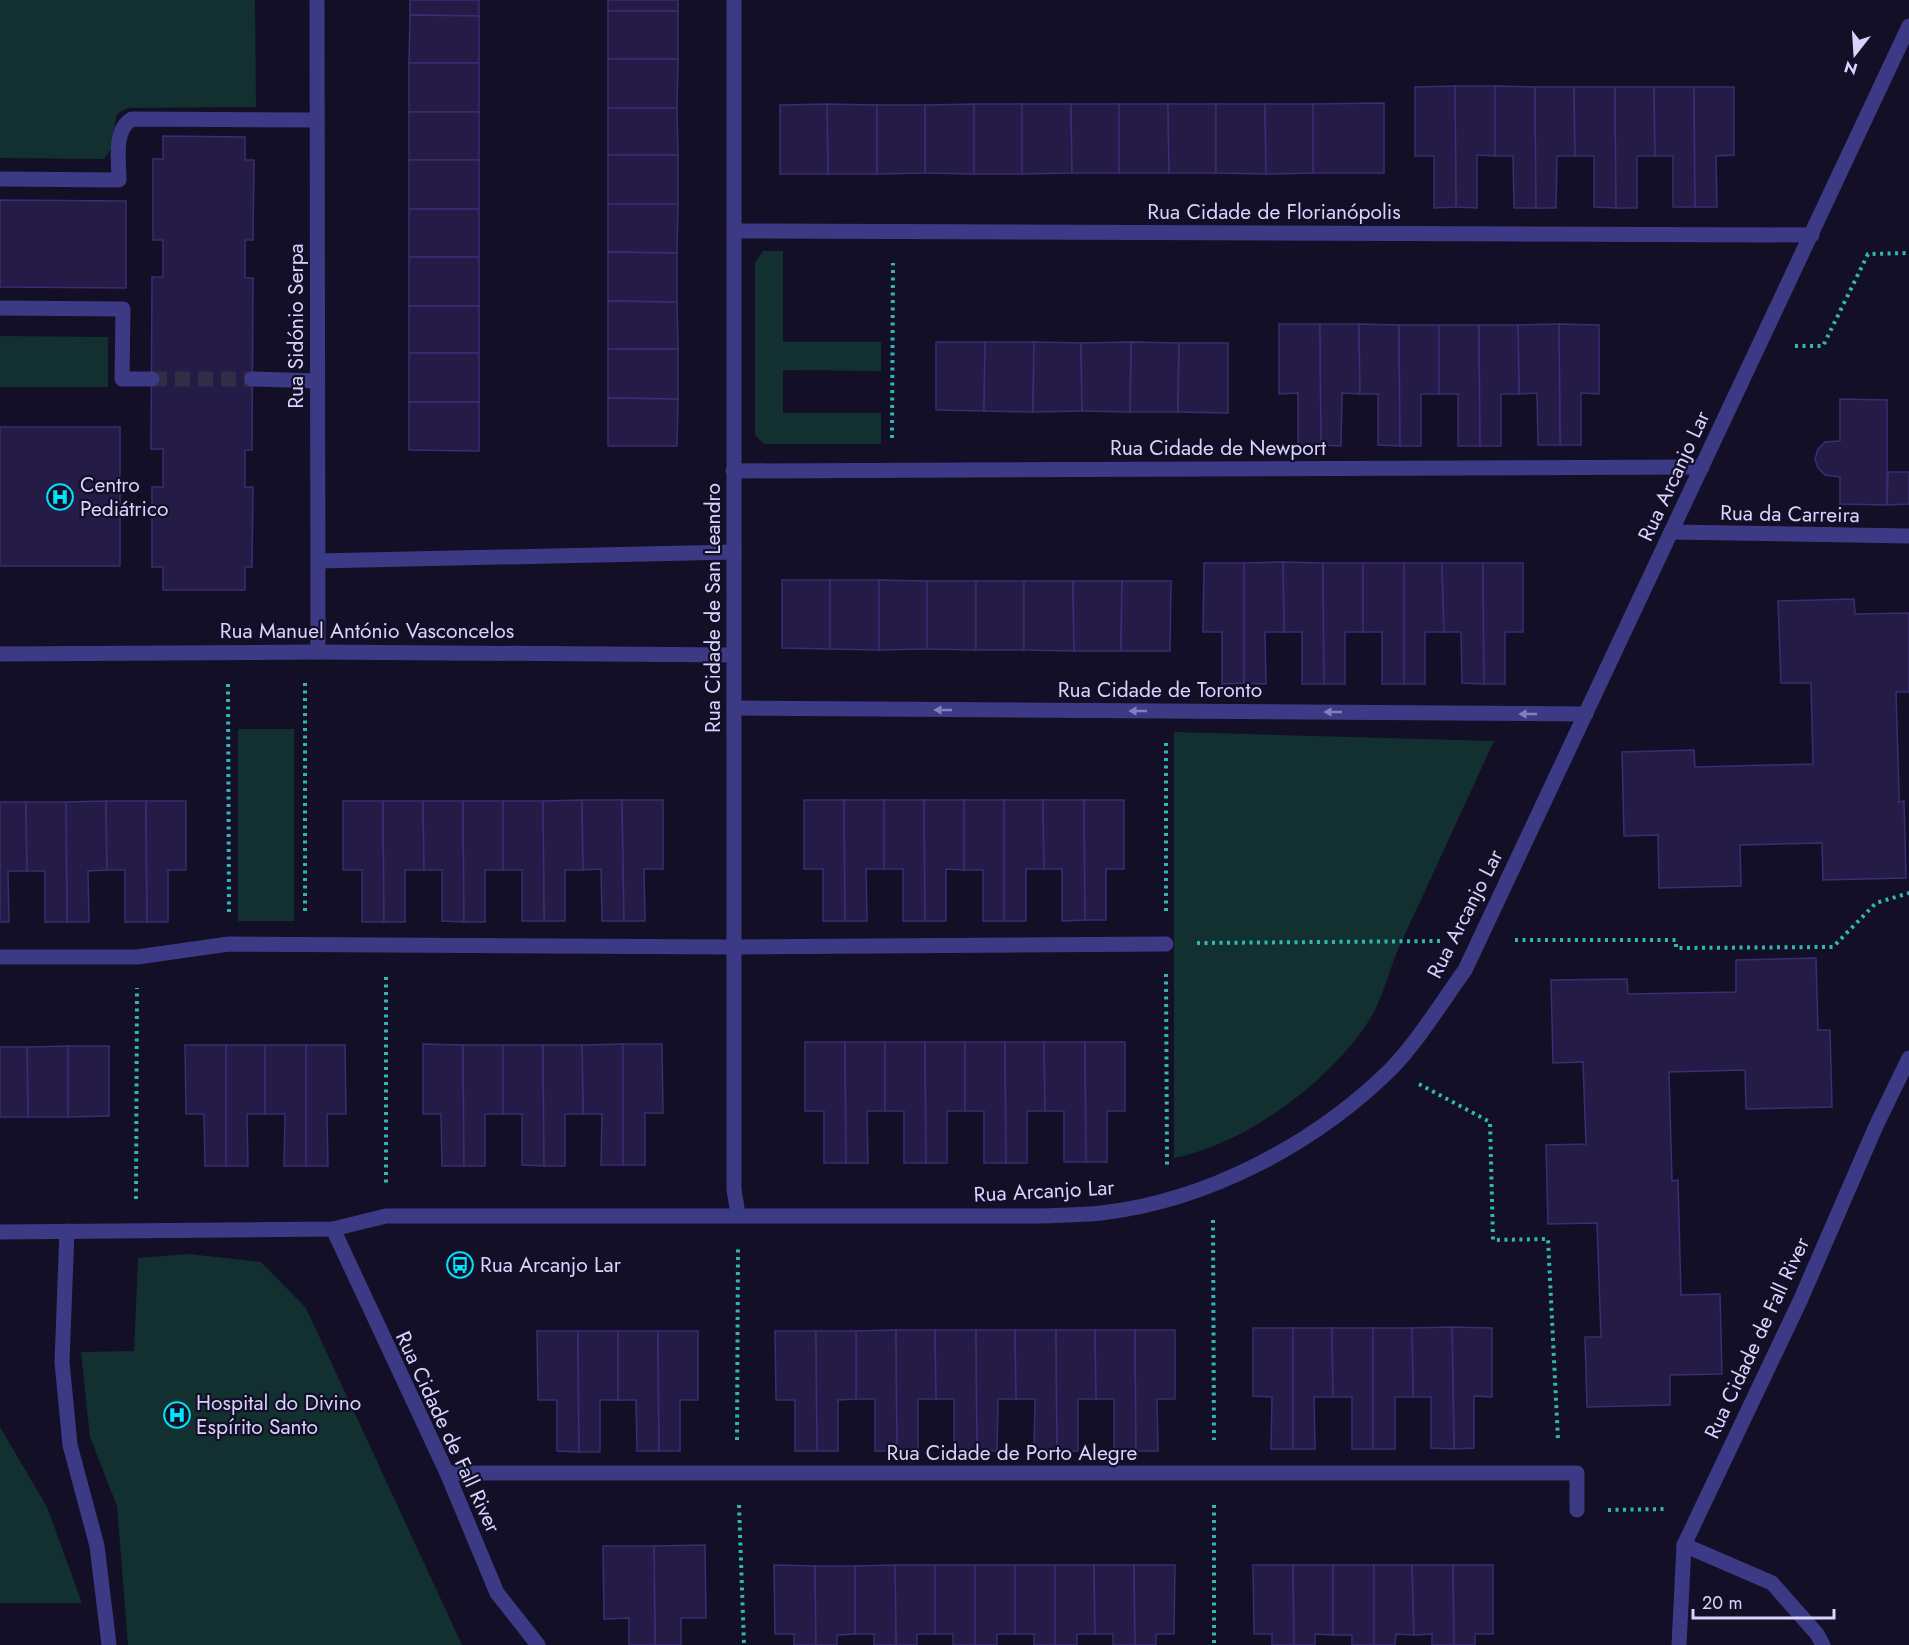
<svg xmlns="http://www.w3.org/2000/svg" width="1909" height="1645" viewBox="0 0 1909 1645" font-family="Jost,sans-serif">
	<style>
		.green { fill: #12302f }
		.building { fill: #241b47; stroke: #3b2d73; stroke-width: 1.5 }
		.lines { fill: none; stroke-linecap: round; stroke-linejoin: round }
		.minor-tunnel { stroke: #312d47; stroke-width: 15; stroke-dasharray: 15 8; stroke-linecap: butt }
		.path { stroke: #2fb8b0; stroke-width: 4; stroke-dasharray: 3 4.5; stroke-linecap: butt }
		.minor { stroke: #3d3a85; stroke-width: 15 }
		.oneway { fill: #837fbc }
		.labels { text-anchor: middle; stroke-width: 4.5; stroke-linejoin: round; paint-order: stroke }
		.street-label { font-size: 21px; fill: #d9d4ff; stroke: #130f26 }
		.poi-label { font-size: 21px; fill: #d9d4ff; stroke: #130f26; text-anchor: start }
	</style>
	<rect width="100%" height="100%" fill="#130f26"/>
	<g class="green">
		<path d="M0,0H255L256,107L128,108L117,114L111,149L104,159L0,158Z"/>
		<path d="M763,251H783V342H881V371L783,370V413H881V444H767L763,443L755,435V263Z"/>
		<path d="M0,336L108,337V387H0Z"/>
		<rect x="238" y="729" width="56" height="192"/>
		<path d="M1174,732L1494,741C1462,810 1431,879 1399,947C1389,970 1383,998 1370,1019C1331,1081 1246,1144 1174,1158Z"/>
		<path d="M189,1254L261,1262L306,1308L462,1645H128L117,1506L90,1437L81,1352L134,1351L138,1258Z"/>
		<path d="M0,1427L47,1507L82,1603H0Z"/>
	</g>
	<g class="building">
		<path d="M410,0H479V16L410,15Z"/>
		<rect x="608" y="0" width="70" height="11"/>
		<rect x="608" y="11" width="70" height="48"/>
		<path d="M410,15L479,16V63H409Z"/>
		<path d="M608,59H678L677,108H608Z"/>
		<rect x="409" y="63" width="70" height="49"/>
		<path d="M1455,86H1495V156L1477,155V208L1456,207Z"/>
		<path d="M1455,86L1456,207L1434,208V156H1415V87Z"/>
		<path d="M1495,86L1535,87L1536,208H1514L1513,156H1495Z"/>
		<path d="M1535,87H1574L1575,156H1557L1556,208H1536Z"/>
		<path d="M1574,87H1615L1616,208L1594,207V156H1575Z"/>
		<path d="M1615,87H1654L1655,156H1637V208H1616Z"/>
		<path d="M1654,87H1694L1695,207H1673V156H1655Z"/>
		<path d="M1694,87H1734V155L1716,156L1717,207H1695Z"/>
		<path d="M1384,103V173H1313V104Z"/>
		<path d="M827,104L877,105V174H828Z"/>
		<path d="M827,104L828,174H780V105Z"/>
		<path d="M974,104V174L925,173V105Z"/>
		<rect x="974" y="104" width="48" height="70"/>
		<path d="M1022,104H1071L1072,173L1022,174Z"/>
		<path d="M1071,104H1119V173H1072Z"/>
		<path d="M1119,104H1168L1169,173H1119Z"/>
		<path d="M1168,104H1216V173H1169Z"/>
		<path d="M1216,104H1265L1266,174L1216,173Z"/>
		<path d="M1265,104H1313V173L1266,174Z"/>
		<path d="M877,105H925V173L877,174Z"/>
		<path d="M608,108H677L678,155H608Z"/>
		<rect x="409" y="112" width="70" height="48"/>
		<path d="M163,136L245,137V160H254L253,240H245V278H253L252,450H245V487H253L252,567H245V590H163V567H152V487H163V449H151L152,277H163V240H153V159H163Z"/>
		<rect x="608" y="155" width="70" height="49"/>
		<rect x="409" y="160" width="70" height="49"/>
		<path d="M0,200L126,201V288L0,287Z"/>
		<path d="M608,204H678L677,253L608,252Z"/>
		<rect x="409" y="209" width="70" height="48"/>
		<path d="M608,252L677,253V302L608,301Z"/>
		<rect x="409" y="257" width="70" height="49"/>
		<path d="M608,301L677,302L678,349H608Z"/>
		<rect x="409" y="306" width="70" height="47"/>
		<path d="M1279,324H1320L1321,445L1298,446V393L1279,394Z"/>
		<path d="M1320,324H1359L1360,394L1342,393L1341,446L1321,445Z"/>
		<path d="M1359,324L1399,325L1400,446L1378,445V394H1360Z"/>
		<path d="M1559,324L1599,325V394L1581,393V445H1560Z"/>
		<path d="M1559,324L1560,445H1538L1537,393L1519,394L1518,325Z"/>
		<path d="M1399,325H1439V394H1421V446H1400Z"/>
		<path d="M1439,325H1479L1480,446H1458V394H1439Z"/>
		<path d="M1479,325H1518L1519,394H1501V446H1480Z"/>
		<path d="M936,342H985L984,411L936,410Z"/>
		<path d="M985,342H1034L1033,412L984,411Z"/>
		<path d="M1034,342L1081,343L1082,411L1033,412Z"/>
		<path d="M1131,342L1179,343L1178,412H1130Z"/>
		<path d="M1131,342L1130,412L1082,411L1081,343Z"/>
		<path d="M1179,343H1228V413L1178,412Z"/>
		<path d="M608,349H678V399L608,398Z"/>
		<rect x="409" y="353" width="70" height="49"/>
		<path d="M608,398L678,399L677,446H608Z"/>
		<path d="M1840,399L1887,400V505L1840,504V477L1825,475L1818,468L1815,459L1818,449L1825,442L1840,441Z"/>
		<path d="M409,402H479V451L409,450Z"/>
		<rect x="0" y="427" width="120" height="139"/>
		<path d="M1888,472H1909V504L1887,505Z"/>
		<path d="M1283,562L1323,563L1324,684H1302V632H1284Z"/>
		<path d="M1283,562L1284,632H1265L1266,684L1244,683V563Z"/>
		<path d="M1204,563H1244V683L1222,684V632H1203Z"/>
		<path d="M1323,563H1363V632H1345V684H1324Z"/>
		<path d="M1363,563H1404V684H1382V632H1363Z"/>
		<path d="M1404,563H1442L1444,632H1425V684H1404Z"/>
		<path d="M1442,563H1483L1484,684L1462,683L1461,632H1444Z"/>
		<path d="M1483,563H1523V632H1505V684H1484Z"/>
		<path d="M782,580H830V649L782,648Z"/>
		<path d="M830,580H879V650L830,649Z"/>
		<path d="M879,580L927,581V649L879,650Z"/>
		<path d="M927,581H976V650L927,649Z"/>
		<rect x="976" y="581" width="48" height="69"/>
		<path d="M1024,581H1073L1074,651L1024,650Z"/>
		<path d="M1073,581H1122L1121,651H1074Z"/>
		<path d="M1122,581H1171L1170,651H1121Z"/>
		<path d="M1854,599L1855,614L1909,613V692H1896L1899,793V802L1904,801L1906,878L1823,880L1822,843L1740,845L1741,886L1659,888L1658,835L1624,836L1622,752L1694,750L1695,767L1813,764L1811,683H1781L1778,601Z"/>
		<path d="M582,800L583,870H565V921H544L543,801Z"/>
		<path d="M582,800H622L624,921H602L601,869L583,870Z"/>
		<path d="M622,800H663V869H644L645,921H624Z"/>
		<path d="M804,800H844L845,921H823V869H804Z"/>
		<path d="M844,800H884V869H866L867,921H845Z"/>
		<path d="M884,800H924L925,921H903V869H884Z"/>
		<path d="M924,800H964V870L946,869V921H925Z"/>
		<path d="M964,800H1004V921H983V870H964Z"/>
		<path d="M1004,800H1043L1044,869H1026V921H1004Z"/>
		<path d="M1043,800H1084L1085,920L1062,921V869H1044Z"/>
		<path d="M1084,800H1124V869H1106V920H1085Z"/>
		<path d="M106,801L107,870L88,871L89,922H67L66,802Z"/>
		<path d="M106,801H146L147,922H125V870H107Z"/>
		<path d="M146,801H186V870H168V922H147Z"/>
		<path d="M343,801H383L384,922H362V870H343Z"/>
		<path d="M383,801H423L424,870H405V922H384Z"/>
		<path d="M423,801H463L464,922L442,921V870H424Z"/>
		<path d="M463,801H503V870H485V922H464Z"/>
		<path d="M503,801H543L544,921H522V870H503Z"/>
		<path d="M0,802H26L27,871H8L9,922H0Z"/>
		<path d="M26,802H66L67,922H45V871H27Z"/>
		<path d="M1816,958L1818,1030H1830L1832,1107L1746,1109L1745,1070L1669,1072L1672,1181L1678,1180L1681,1295L1720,1294L1722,1374L1670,1375V1405L1587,1407L1585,1337H1601L1597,1223L1548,1224L1546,1145L1586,1144L1583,1062L1553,1063L1551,980L1627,979L1628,994L1736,992V960Z"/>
		<path d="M805,1042H845L846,1163H824V1111H805Z"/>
		<path d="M845,1042H885V1111H867L868,1163H846Z"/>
		<path d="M885,1042H925L926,1163H904V1111H885Z"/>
		<path d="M925,1042H965V1111H947V1163H926Z"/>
		<path d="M965,1042H1005L1006,1163H984V1111H965Z"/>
		<path d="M1005,1042H1044L1045,1111H1027V1163H1006Z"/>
		<path d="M1044,1042H1085L1086,1162H1064V1111H1045Z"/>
		<path d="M1085,1042H1125V1111H1107V1162H1086Z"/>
		<path d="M423,1044L463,1045L464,1166H442L441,1114H423Z"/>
		<path d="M623,1044V1165H601L602,1114H583L582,1045Z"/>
		<path d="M623,1044H662L663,1113H645V1165H623Z"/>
		<path d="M185,1045H226V1166H205L204,1114H186Z"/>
		<path d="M226,1045H265V1114H247L248,1166H226Z"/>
		<path d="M265,1045H306V1166H284L285,1114H265Z"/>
		<path d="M306,1045H345L346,1114H327L328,1166H306Z"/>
		<path d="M463,1045H503V1114H485V1166H464Z"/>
		<path d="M503,1045H543L544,1166L522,1165V1114H503Z"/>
		<path d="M543,1045H582L583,1114H565V1166H544Z"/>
		<path d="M68,1046H109V1116L68,1117Z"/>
		<path d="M68,1046V1117H28L27,1047Z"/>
		<path d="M0,1047H27L28,1117H0Z"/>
		<path d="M1452,1327L1492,1328V1397L1474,1396V1448L1454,1449Z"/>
		<path d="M1452,1327L1454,1449L1431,1448V1397H1413L1412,1328Z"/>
		<path d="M1253,1328H1293V1449H1271L1272,1397L1253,1396Z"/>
		<path d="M1293,1328H1332L1333,1397H1314L1315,1449H1293Z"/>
		<path d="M1332,1328H1373V1449H1352V1397H1333Z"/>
		<path d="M1373,1328H1412L1413,1397H1395V1449H1373Z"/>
		<path d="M896,1330L897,1451H875V1399H856V1331Z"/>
		<path d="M896,1330H935L936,1399H918V1451H897Z"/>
		<path d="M935,1330H976L977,1451L954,1452V1399H936Z"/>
		<path d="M976,1330H1015L1016,1399H998L997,1451H977Z"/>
		<path d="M1015,1330H1056L1057,1451L1034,1452L1035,1399H1016Z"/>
		<path d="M1056,1330H1095L1096,1399H1078V1451H1057Z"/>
		<path d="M1095,1330H1135L1136,1451H1114V1399H1096Z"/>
		<path d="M1135,1330H1175V1399H1157L1158,1451H1136Z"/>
		<path d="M537,1331H578L579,1452L557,1451V1400H538Z"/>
		<path d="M578,1331H618V1400H600V1452H579Z"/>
		<path d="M618,1331H658L659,1451H637L636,1400H618Z"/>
		<path d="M658,1331H698V1400H680V1451H659Z"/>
		<path d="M775,1331H816L817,1451H795V1400H776Z"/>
		<path d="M816,1331H856V1399L838,1400V1451H817Z"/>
		<path d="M705,1545L706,1618H681V1645H655L654,1546Z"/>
		<path d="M603,1546H654L655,1645H629V1618L604,1619Z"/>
		<path d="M774,1565L815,1566L816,1645H794V1634H775Z"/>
		<path d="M895,1565H935V1634H917V1645H896Z"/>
		<path d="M895,1565L896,1645H874V1634H855V1566Z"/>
		<path d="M935,1565H975V1645H953V1634H935Z"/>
		<path d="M975,1565H1015V1634H997V1645H975Z"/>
		<path d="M1015,1565H1055V1645H1034V1634H1015Z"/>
		<path d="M1055,1565H1094L1095,1634H1077V1645H1055Z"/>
		<path d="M1094,1565H1134L1135,1645H1113V1634H1095Z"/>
		<path d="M1134,1565H1175L1174,1634H1156V1645H1135Z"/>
		<path d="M1253,1565H1293L1294,1645H1272V1634H1254Z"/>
		<path d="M1293,1565H1333V1635L1315,1634V1645H1294Z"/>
		<path d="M1333,1565H1374V1645H1352V1635H1333Z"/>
		<path d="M1374,1565H1412L1414,1635L1396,1634L1395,1645H1374Z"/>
		<path d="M1412,1565H1453L1454,1645H1432V1634L1414,1635Z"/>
		<path d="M1453,1565H1493V1634H1475V1645H1454Z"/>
		<path d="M815,1566H855V1634L837,1635V1645H816Z"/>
	</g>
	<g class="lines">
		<path class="minor-tunnel" d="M152,379H252"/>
		<g class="path">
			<path d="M1795,346H1823L1868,254L1909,253"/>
			<path d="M892,438L893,263"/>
			<path d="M305,683V913"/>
			<path d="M228,684L229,913"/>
			<path d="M1166,743V913"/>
			<path d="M1515,940H1676V948L1833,947L1876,903L1909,893"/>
			<path d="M1197,943L1444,941"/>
			<path d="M1166,974L1167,1165"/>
			<path d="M386,977V1183"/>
			<path d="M1419,1084L1490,1122L1493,1240L1548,1239L1558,1440"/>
			<path d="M136,1199L137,988"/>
			<path d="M1213,1220L1214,1440"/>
			<path d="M737,1440L738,1247"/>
			<path d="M739,1505L744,1645"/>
			<path d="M1214,1505V1645"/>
			<path d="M1608,1510L1666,1509"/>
		</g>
		<g class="minor">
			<path d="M317,0L318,652"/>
			<path d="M734,0V1189L738,1215"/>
			<path d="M0,179L119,180C119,161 113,130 132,119L317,120"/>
			<path d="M735,231L1812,235"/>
			<path d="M0,308L123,309L122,379H152"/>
			<path d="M252,379L317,381"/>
			<path d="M733,471L1702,467"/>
			<path d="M1671,532L1909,536"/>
			<path d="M318,561L734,552"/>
			<path d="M0,654L318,652L733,655"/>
			<path d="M734,708L1586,714"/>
			<path d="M0,957H137L229,944L734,947L1166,944"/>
			<path d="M333,1229L447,1473L497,1593L538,1645"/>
			<path d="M67,1231L62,1362L70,1445L97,1546L109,1645"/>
			<path d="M0,1232L333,1229L386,1216H1041C1061,1215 1081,1215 1101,1213C1207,1201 1315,1144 1391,1069C1419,1040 1441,1003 1465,970L1909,26"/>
			<path d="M447,1473H1577V1510"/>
			<path d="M1684,1545L1772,1583L1817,1634L1823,1645"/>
			<path d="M1679,1645L1684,1545L1800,1301L1876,1126L1909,1058"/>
		</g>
	</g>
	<defs><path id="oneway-solid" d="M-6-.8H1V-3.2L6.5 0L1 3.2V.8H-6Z" transform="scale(1.5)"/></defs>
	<g class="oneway">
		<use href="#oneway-solid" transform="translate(943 710) rotate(-180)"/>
		<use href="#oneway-solid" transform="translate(1138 711) rotate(-180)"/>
		<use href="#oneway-solid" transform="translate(1333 712) rotate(-180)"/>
		<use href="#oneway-solid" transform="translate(1528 714) rotate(-180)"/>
	</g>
	<defs>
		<g id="hospital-ring" transform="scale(1.35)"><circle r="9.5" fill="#130f26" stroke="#00e5ff" stroke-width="1.5"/><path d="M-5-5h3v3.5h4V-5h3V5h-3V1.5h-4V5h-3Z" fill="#00e5ff"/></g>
		<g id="bus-ring" transform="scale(1.35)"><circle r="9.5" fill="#130f26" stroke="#00e5ff" stroke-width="1.5"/><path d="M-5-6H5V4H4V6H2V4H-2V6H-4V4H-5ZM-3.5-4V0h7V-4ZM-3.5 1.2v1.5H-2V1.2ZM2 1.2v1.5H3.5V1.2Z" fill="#00e5ff"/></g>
	</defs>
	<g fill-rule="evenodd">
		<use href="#hospital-ring" x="60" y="497"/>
		<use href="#bus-ring" x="460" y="1265"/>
		<use href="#hospital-ring" x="177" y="1415"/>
	</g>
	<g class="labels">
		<g class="street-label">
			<text x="1274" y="219">Rua Cidade de Florianópolis</text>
			<text transform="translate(296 326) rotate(-90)" y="7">Rua Sidónio Serpa</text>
			<text x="1218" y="455">Rua Cidade de Newport</text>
			<text transform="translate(1674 476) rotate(-65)" y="7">Rua Arcanjo Lar</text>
			<text transform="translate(1790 514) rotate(1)" y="7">Rua da Carreira</text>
			<text transform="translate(713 608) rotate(-90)" y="7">Rua Cidade de San Leandro</text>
			<text x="367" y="638">Rua Manuel António Vasconcelos</text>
			<text x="1160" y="697">Rua Cidade de Toronto</text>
			<text transform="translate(1465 914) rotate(-63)" y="7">Rua Arcanjo Lar</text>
			<text transform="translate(1044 1191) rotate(-3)" y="7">Rua Arcanjo Lar</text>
			<text transform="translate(1757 1338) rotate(-65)" y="7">Rua Cidade de Fall River</text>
			<text transform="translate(448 1432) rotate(65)" y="7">Rua Cidade de Fall River</text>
			<text x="1012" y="1460">Rua Cidade de Porto Alegre</text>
		</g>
		<g class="poi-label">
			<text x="80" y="492">Centro<tspan x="80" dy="24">Pediátrico</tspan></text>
			<text x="480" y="1272">Rua Arcanjo Lar</text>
			<text x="196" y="1410">Hospital do Divino<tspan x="196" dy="24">Espírito Santo</tspan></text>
		</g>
	</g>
	<g transform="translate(1855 54) rotate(197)" stroke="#130f26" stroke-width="4.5" paint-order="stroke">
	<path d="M0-4.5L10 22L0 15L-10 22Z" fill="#d9d4ff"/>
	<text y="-9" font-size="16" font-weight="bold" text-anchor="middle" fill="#d9d4ff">N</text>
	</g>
	<path d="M1693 1609v9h141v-9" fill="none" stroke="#d9d4ff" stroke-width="3"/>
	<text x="1702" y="1609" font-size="18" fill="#d9d4ff" stroke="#130f26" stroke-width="4.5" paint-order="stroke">20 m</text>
</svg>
